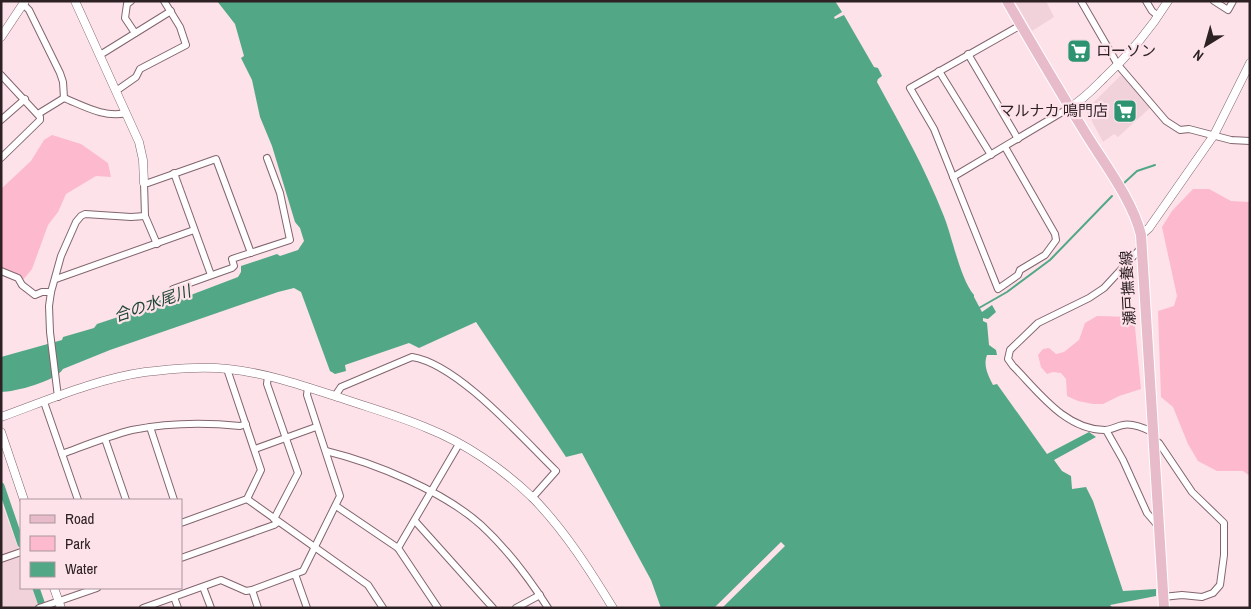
<svg xmlns="http://www.w3.org/2000/svg" width="1251" height="609" viewBox="0 0 1251 609" font-family="'Archivo Narrow','Noto Sans JP',sans-serif">
	<style>
		.built { fill: #f2d2da }
		.green { fill: #fdb9cd }
		.water { fill: #52a886 }
		.lines { fill: none; stroke-linecap: round; stroke-linejoin: round }
		.stream { stroke: #52a886; stroke-width: 2 }
		.canal { stroke: #52a886; stroke-width: 7 }
		.minor-casing { stroke: #82656d; stroke-width: 8 }
		.tertiary-casing { stroke: #82656d; stroke-width: 9 }
		.primary-casing { stroke: #fff; stroke-width: 12 }
		.minor { stroke: #fff; stroke-width: 6 }
		.tertiary { stroke: #fff; stroke-width: 8 }
		.primary { stroke: #e8bbca; stroke-width: 10 }
		.labels { text-anchor: middle; stroke-width: 4.5; stroke-linejoin: round; paint-order: stroke }
		.poi-label { font-size: 15px; fill: #2d2124; stroke: #fde2ea; text-anchor: start }
		.street-label { font-size: 15px; fill: #2d2124; stroke: #fde2ea }
		.water-label { font-size: 16px; font-style: italic; fill: #1e4435; stroke: #fde2ea }
	</style>
	<rect width="100%" height="100%" fill="#fde2ea"/>
	<g class="built">
		<path d="M1015,1H1046L1054,17L1032,31Z"/>
		<path d="M1121,75L1151,107L1118,137L1114,134L1103,142L1086,110Z"/>
		<path d="M1,502L21,555V588H34L41,608H1Z"/>
	</g>
	<g class="green">
		<path d="M52,135L81,144L108,163L111,177L96,176L66,194L58,212L48,225L32,269L22,281L1,269V189L31,161L44,140Z"/>
		<path d="M1193,189H1209L1231,201L1250,202V476L1243,471H1217L1198,461L1188,444L1173,407L1161,397L1158,311L1174,306L1177,296L1162,227L1172,211Z"/>
		<path d="M1097,316L1134,317L1141,389L1119,396L1103,404H1093L1078,401L1067,396L1066,379L1061,373L1053,372L1047,374L1041,367L1038,355L1043,349L1049,348L1056,354L1064,352L1079,340L1085,323Z"/>
	</g>
	<path class="water" d="M217,1H835L842,12L834,17L835,19L844,15L874,67L878,68L882,76L878,79L877,82C901,126 925,168 943,214C952,235 960,279 974,295V297L982,312L992,305L996,312L988,319L983,318V321L987,323L989,345L996,350L997,355H987C983,366 988,375 993,385L997,384L1047,454L1089,432L1096,437L1054,460L1062,471L1071,476L1072,489L1086,487L1093,501L1123,591L1156,589V596L1110,605L1113,608H722L785,546L781,542L714,608H661L651,580L582,453L566,457L476,322L419,348L409,343L345,365L346,371L335,374L330,371L301,292L294,288L278,292L110,350L63,369C56,381 15,392 1,392V357L62,340L63,337L94,328L97,324L121,316L136,307L158,300L175,301L238,277L241,272V266L277,254L280,256L298,250L304,241L300,228L295,222L272,146L260,117L252,80L241,58L244,56L235,24Z"/>
	<g class="lines">
		<g class="stream">
			<path d="M1123,184L1137,171L1155,165"/>
			<path d="M979,308L1007,292L1050,260L1112,196"/>
		</g>
		<g class="canal">
			<path d="M1,486L21,544"/>
			<path d="M36,588L43,608"/>
		</g>
		<g class="minor-casing">
			<g id="minor">
				<path d="M131,1L127,4L125,18L135,33"/>
				<path d="M1081,1L1118,65L1166,121L1180,130L1189,129L1231,140L1250,141"/>
				<path d="M1146,1L1152,11L1158,16"/>
				<path d="M1214,1L1228,10L1233,1"/>
				<path d="M23,4L29,10L60,73L63,82L64,98"/>
				<path d="M968,54L1018,139"/>
				<path d="M100,55L171,11"/>
				<path d="M939,71L991,155"/>
				<path d="M1,75L40,117V120L1,158"/>
				<path d="M116,91L136,77L140,69L186,45L180,27L164,1"/>
				<path d="M38,114L64,98C84,106 104,118 126,113"/>
				<path d="M1,120L25,99"/>
				<path d="M1005,147L1055,234L1056,240L1045,255L1020,270L1018,275L998,289L934,129L910,88L1021,25"/>
				<path d="M174,173L211,275"/>
				<path d="M953,177L1069,108"/>
				<path d="M157,244L145,216L144,183H148L216,159L251,253"/>
				<path d="M1141,248L1104,288L1089,298L1038,323L1010,350L1008,359L1013,366C1038,391 1065,430 1105,430C1111,430 1117,426 1123,425C1133,423 1144,428 1152,432"/>
				<path d="M1,271L18,278L22,285L35,295L42,292H51"/>
				<path d="M56,279L194,230"/>
				<path d="M173,289L232,268L234,266L232,259L290,240L280,193L267,158"/>
				<path d="M268,376L267,384L298,473L274,519"/>
				<path d="M335,396L341,387L412,357C458,364 522,438 556,471L532,498"/>
				<path d="M58,397L50,332L49,306L51,292L61,256L76,222L81,216L85,214L131,217L145,216"/>
				<path d="M44,402L78,500"/>
				<path d="M150,427L174,500"/>
				<path d="M1106,430L1123,460L1147,513L1159,527"/>
				<path d="M105,439L126,500"/>
				<path d="M1154,440L1159,443L1192,492L1224,523V555L1220,585L1213,593L1202,597L1182,595L1163,597"/>
				<path d="M255,449L316,427"/>
				<path d="M326,451C375,463 443,491 481,525C507,549 529,578 548,608"/>
				<path d="M62,454C84,446 108,436 132,430C167,423 203,422 240,426L246,424"/>
				<path d="M247,499L368,585L383,608"/>
				<path d="M336,506L398,548L438,608"/>
				<path d="M415,521L493,608"/>
				<path d="M181,523L247,499L261,470L227,369"/>
				<path d="M398,548L459,444"/>
				<path d="M181,558L274,525L278,522"/>
				<path d="M1,559L21,552"/>
				<path d="M295,574L307,608"/>
				<path d="M203,587L211,608"/>
				<path d="M252,590L258,608"/>
				<path d="M174,597L178,608"/>
				<path d="M39,608L97,588"/>
				<path d="M143,608L221,580L246,591L252,590L303,571L340,496L307,395L308,387"/>
				<path d="M516,608L540,595"/>
			</g>
		</g>
		<g class="tertiary-casing">
			<g id="tertiary">
				<path d="M75,1L139,142L143,160L144,183"/>
				<path d="M1,37L25,1"/>
				<path d="M1069,108C1083,100 1093,89 1104,78C1129,55 1150,30 1168,1"/>
				<path d="M1141,235L1149,228L1214,135L1250,63"/>
				<path d="M1,417C48,400 96,379 145,372C172,369 201,366 228,369C267,373 304,386 341,398C370,408 399,416 427,428C465,443 503,469 533,498C565,531 589,569 613,608"/>
				<path d="M1,432L24,500"/>
				<path d="M54,588L61,608"/>
			</g>
		</g>
		<g class="primary-casing">
			<path id="primary" d="M1007,1C1033,46 1059,90 1086,134C1104,163 1133,201 1141,235L1164,608"/>
		</g>
		<use href="#minor" class="minor"/>
		<use href="#tertiary" class="tertiary"/>
		<use href="#primary" class="primary"/>
	</g>
	<defs>
		<g id="supermarket-square" transform="scale(1.25)"><rect x="-9" y="-9" width="18" height="18" rx="4" fill="#2e9370" stroke="#fde2ea"/><path d="M-6-5.5h2.5l.6 2H6L4.5 2H-2.5L-4.4-4H-6ZM-1.5 3.2a1.3 1.3 0 1 0 .1 0ZM3 3.2a1.3 1.3 0 1 0 .1 0Z" fill="#fff"/></g>
	</defs>
	<g fill-rule="evenodd">
		<use href="#supermarket-square" x="1079" y="51"/>
		<use href="#supermarket-square" x="1125" y="111"/>
	</g>
	<g class="labels">
		<g class="poi-label">
			<text x="1096" y="56">ローソン</text>
			<text x="1108" y="116" text-anchor="end">マルナカ 鳴門店</text>
		</g>
		<g class="street-label">
			<text transform="translate(1128 288) rotate(-93)" y="5">瀬戸撫養線</text>
		</g>
		<g class="water-label">
			<text transform="translate(152 303) rotate(-19)" y="6">合の水尾川</text>
		</g>
	</g>
	<rect width="1251" height="609" fill="none" stroke="#2d2124" stroke-width="5"/>
	<rect x="20" y="499" width="162" height="90" fill="#fde2ea" stroke="#aa959b"/>
	<rect x="30" y="515" width="25" height="8" fill="#e8bbca" stroke="#aa959b"/>
	<text x="65" y="524" font-size="15" fill="#2d2124">Road</text>
	<rect x="30" y="536" width="25" height="15" fill="#fdb9cd" stroke="#aa959b"/>
	<text x="65" y="549" font-size="15" fill="#2d2124">Park</text>
	<rect x="30" y="562" width="25" height="15" fill="#52a886" stroke="#aa959b"/>
	<text x="65" y="574" font-size="15" fill="#2d2124">Water</text>
	<g transform="translate(1206 45) rotate(217)" stroke="#fde2ea" stroke-width="4" paint-order="stroke">
	<path d="M0-4L9 19L0 12L-9 19Z" fill="#2d2124"/>
	<text y="-8" font-size="14" font-weight="bold" text-anchor="middle" fill="#2d2124">N</text>
	</g>
</svg>
